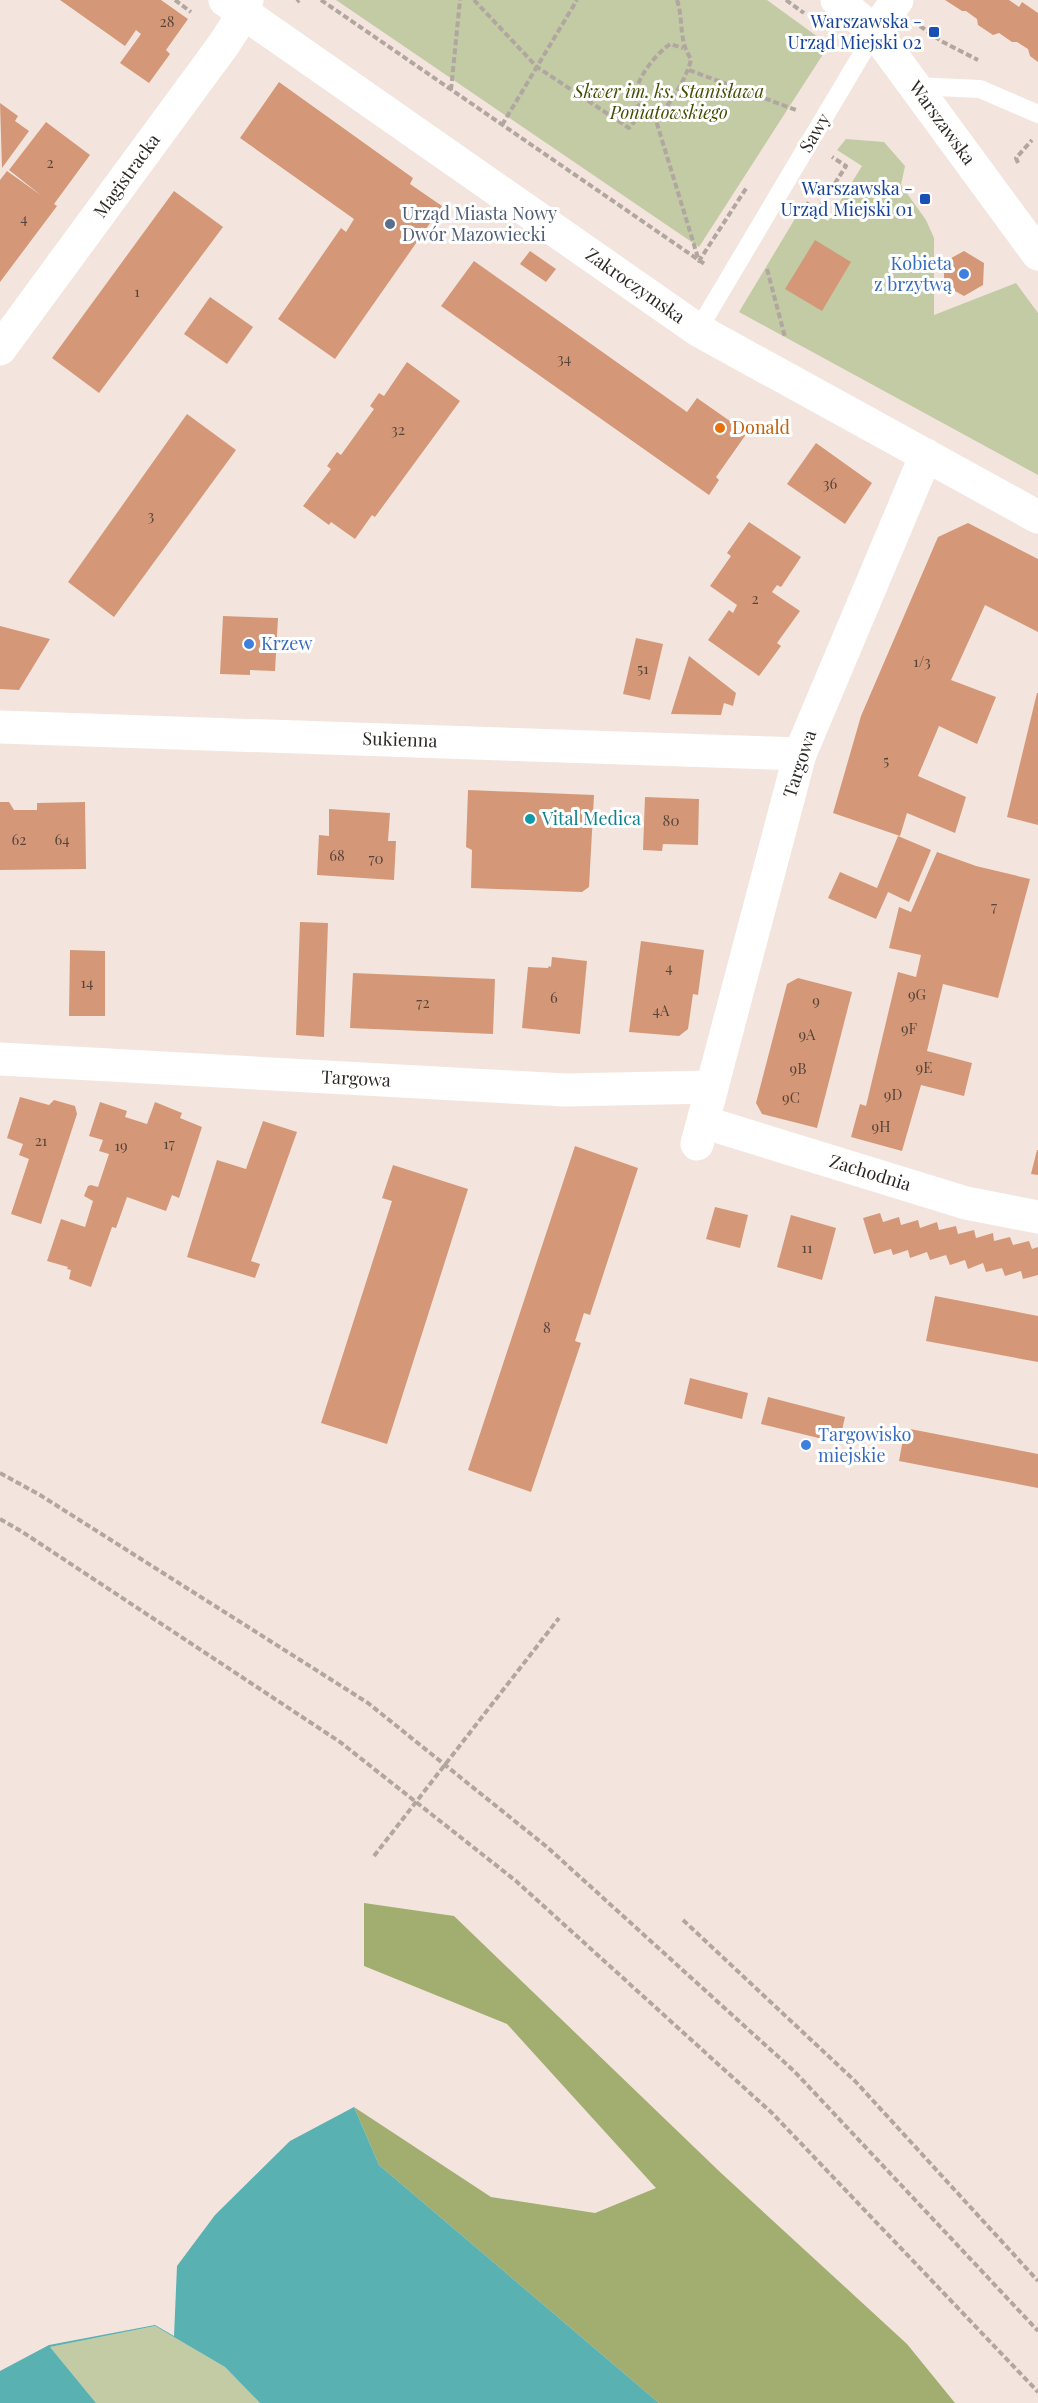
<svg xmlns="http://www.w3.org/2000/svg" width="1038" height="2403" viewBox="0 0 1038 2403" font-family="'Playfair Display',serif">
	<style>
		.green { fill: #c2cba4 }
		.forest { fill: #a2ae70 }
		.water { fill: #59b1b2 }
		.building { fill: #d49878 }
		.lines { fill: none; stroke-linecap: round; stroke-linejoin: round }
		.path { stroke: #b1a6a0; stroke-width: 4; stroke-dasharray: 6 3; stroke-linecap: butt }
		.service { stroke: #fff; stroke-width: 18 }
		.minor { stroke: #fff; stroke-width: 33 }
		.tertiary { stroke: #fff; stroke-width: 33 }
		.transit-dot { fill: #1a4fb4; stroke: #fff; stroke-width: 2 }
		.service-dot { fill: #5c6f8a; stroke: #fff; stroke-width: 2 }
		.shop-dot { fill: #3f7fe0; stroke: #fff; stroke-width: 2 }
		.food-dot { fill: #e8710a; stroke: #fff; stroke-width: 2 }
		.culture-dot { fill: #0f9aa8; stroke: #fff; stroke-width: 2 }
		.labels { text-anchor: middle; stroke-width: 6; stroke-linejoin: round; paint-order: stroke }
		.number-label { font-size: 15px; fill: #57443a }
		.transit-label { font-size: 18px; fill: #164399; stroke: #fff; text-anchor: end }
		.park-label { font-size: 18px; font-style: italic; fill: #444e02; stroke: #fff }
		.street-label { font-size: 18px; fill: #2d2825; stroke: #fff }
		.service-label { font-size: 18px; fill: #4e5e75; stroke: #fff; text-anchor: start }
		.shop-label { font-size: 18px; fill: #366cbe; stroke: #fff; text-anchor: start }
		.food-label { font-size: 18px; fill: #c56008; stroke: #fff; text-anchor: start }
		.culture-label { font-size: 18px; fill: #0d838f; stroke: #fff; text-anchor: start }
	</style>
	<rect width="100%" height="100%" fill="#f3e5dd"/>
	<g class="green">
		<path d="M336,0H767L829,45L699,247Z"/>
		<path d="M846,139L884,142L905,166L901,185L926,220L934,238V315L1016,283L1038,313V475L739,312L799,212H812L828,221L862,166L837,150Z"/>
		<path d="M155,2326L225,2367L260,2403H96L50,2347Z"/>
	</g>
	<path class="forest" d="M364,1903L454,1916L720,2172L907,2344L955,2403H659L379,2165L354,2107L491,2197L595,2213L656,2188L507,2024L364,1966Z"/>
	<path class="water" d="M354,2107L379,2165L659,2403H260L225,2367L155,2326L50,2347L96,2403H0V2371L49,2345L155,2325L174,2336L177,2266L215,2215L290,2141Z"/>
	<g class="building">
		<path d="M60,0H161L188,19L166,50L170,54L149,83L120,63L141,34L136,30L125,46Z"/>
		<path d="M945,0H1009L1019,7L1022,2L1038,13V62L1030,56L1028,49L1017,42H1012L999,33L993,35L978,25L977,19L966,11H962Z"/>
		<path d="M279,82L413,178L410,184L442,206L335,359L278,319L341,228L346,232L354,219L240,138Z"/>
		<path d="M0,103L18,116L15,121L29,131L2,168Z"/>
		<path d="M46,122L90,155L54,204L57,206L0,282V180L7,171L42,196L9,170Z"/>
		<path d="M174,191L223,227L99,393L52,358Z"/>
		<path d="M815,240L851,262L822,311L785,289Z"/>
		<path d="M530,251L556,269L546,282L520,264Z"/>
		<path d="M964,251L984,263L983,285L964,296L944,285V262Z"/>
		<path d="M474,261L687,412L697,398L747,433L716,477L719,480L709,495L441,306Z"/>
		<path d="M210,297L253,327L227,364L184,334Z"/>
		<path d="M407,362L460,401L375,517L372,515L355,539L331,522L329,525L303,506L331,469L327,466L337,452L341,455L374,409L370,406L379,393L384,396Z"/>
		<path d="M187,414L236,450L114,617L68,582Z"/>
		<path d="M816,443L872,483L845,524L787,484Z"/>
		<path d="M749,522L801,557L781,587L777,585L772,592L800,611L777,643L781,646L759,676L708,640L729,610L733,613L737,605L710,586L731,556L727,553Z"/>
		<path d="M968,523L1038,559V632L985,605L951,680L996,697L977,744L939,726L918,776L966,797L955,833L907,813L900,836L833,813L861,716L938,537Z"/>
		<path d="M223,616L278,618L275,671L250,670V675L220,674Z"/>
		<path d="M0,626L50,639L19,690L0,689Z"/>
		<path d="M636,638L663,644L650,700L623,694Z"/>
		<path d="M689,656L736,693L733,706L724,703L721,715L671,714Z"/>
		<path d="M1037,693H1038V825L1007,817Z"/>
		<path d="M468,790L594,795L589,887L582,892L471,888L472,850L466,847Z"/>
		<path d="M645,797L699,799L698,845L663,844L662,851L643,850Z"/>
		<path d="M0,802H9L14,810H37V803L85,802L86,869L0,870Z"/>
		<path d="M329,809L390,813L388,841H396L394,880L317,875L319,835L329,836Z"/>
		<path d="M898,836L931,850L909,902L888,892L876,919L828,898L840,872L877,888Z"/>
		<path d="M937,852L976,866L1030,879L998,998L943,984L927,1051L972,1063L964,1096L921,1085L902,1151L851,1137L860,1104L866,1106L898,972L916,977L921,955L889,948L899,907L911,912Z"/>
		<path d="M300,922L328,923L324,1037L296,1035Z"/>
		<path d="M641,941L704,950L698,995L693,994L688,1029L679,1036L629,1032Z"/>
		<path d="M70,950L105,951V1016H69Z"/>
		<path d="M552,957L587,961L580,1034L522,1028L528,967L548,968L549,966L551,967Z"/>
		<path d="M353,973L495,979L493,1034L350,1028Z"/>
		<path d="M798,978L852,992L817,1128L762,1114L756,1103L787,984Z"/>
		<path d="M20,1097L49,1105L54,1100L75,1106L77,1114L41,1224L11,1214L29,1159L19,1155L23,1144L7,1138Z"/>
		<path d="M100,1102L127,1111L125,1117L147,1124L155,1102L182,1113L180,1118L202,1127L179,1198L172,1195L166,1211L127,1197L116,1228L112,1227L91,1287L69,1279L71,1270L67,1269L68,1267L47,1261L61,1219L85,1227L93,1201L84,1196L88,1186L91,1185L98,1187L109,1154L99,1151L103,1140L89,1136Z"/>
		<path d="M263,1121L297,1132L251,1261L260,1264L255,1278L187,1257L217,1160L246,1169Z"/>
		<path d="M575,1146L638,1168L590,1315L584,1313L575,1341L581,1343L531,1492L468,1470Z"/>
		<path d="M1037,1150H1038V1175L1031,1174Z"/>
		<path d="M393,1165L468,1189L387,1444L321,1423L392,1201L382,1198Z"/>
		<path d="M715,1207L748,1215L740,1248L706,1239Z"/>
		<path d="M880,1213L883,1222L899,1217L901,1225L918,1220L920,1228L937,1222L939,1230L956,1226L958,1234L974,1230L976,1238L993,1233L994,1241L1010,1237L1013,1245L1029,1241L1032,1249L1038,1247V1275L1023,1279L1021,1271L1005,1276L1002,1268L986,1272L983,1263L968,1269L965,1260L950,1265L946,1255L930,1260L927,1252L910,1258L908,1250L893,1255L891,1249L874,1254L863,1218Z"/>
		<path d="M791,1215L836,1228L822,1280L777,1267Z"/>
		<path d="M935,1296L1038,1316V1362L926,1341Z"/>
		<path d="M690,1378L748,1393L742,1419L684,1404Z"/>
		<path d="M768,1397L845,1417L839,1443L761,1424Z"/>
		<path d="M905,1428L1038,1454V1488L899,1461Z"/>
	</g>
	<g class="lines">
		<g class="path">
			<path d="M175,0L191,12"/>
			<path d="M321,0L706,265"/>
			<path d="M474,0L537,67L629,128L643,111"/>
			<path d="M677,0C684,21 678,40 691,59C689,72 672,103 662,111C655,115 649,113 643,111C640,107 636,103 636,99C633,81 656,54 670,44L683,48"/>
			<path d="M786,0L804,13"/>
			<path d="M297,2L299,0"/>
			<path d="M920,26L941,41L978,60"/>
			<path d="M689,70L796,110"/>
			<path d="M451,90L460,0"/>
			<path d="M654,114L699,261L747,187"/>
			<path d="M502,125L577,0"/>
			<path d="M1018,163L1016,158L1032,140"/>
			<path d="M806,203L818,210L846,166L832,157"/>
			<path d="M767,269L785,337"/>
			<path d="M0,1473L40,1495L368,1703L547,1847L794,2071L1038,2331"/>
			<path d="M0,1519L21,1531L340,1742L516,1881L772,2113L1038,2392"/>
			<path d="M374,1856L559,1618"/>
			<path d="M683,1920L855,2081L1038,2281"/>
		</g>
		<g class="service">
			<path d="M914,86L980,89L1038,114"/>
			<path d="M698,330L875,32"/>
		</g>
		<g class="minor">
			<path d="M225,0L698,330L1038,517"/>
			<path d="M875,32L897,0"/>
			<path d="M0,349L224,44L244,13L247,0"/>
			<path d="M0,727L800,754"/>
			<path d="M0,1059L565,1090L712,1087"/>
			<path d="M703,1122L966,1203L1038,1217"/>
			<path d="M697,1144L800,754L926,455"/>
		</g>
		<path class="tertiary" d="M837,0L875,32L1038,254"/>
	</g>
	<g class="transit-dot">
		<rect x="928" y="26" width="12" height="12" rx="3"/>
		<rect x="919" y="193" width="12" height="12" rx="3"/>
	</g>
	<circle class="service-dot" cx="390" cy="224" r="6"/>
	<g class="shop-dot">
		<circle cx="964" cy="274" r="6"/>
		<circle cx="249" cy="644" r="6"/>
		<circle cx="806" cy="1445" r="6"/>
	</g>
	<circle class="food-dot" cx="720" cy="428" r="6"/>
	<circle class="culture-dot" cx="530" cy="819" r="6"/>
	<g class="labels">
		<g class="number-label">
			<text x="167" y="27">28</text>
			<text x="50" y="168">2</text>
			<text x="24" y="224">4</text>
			<text x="137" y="297">1</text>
			<text x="564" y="364">34</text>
			<text x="398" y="435">32</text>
			<text x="830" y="489">36</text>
			<text x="151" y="521">3</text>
			<text x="755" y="604">2</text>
			<text x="922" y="667">1/3</text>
			<text x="643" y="674">51</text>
			<text x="886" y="766">5</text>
			<text x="671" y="826">80</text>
			<text x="19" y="845">62</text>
			<text x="62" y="845">64</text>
			<text x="337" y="861">68</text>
			<text x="376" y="864">70</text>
			<text x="994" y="912">7</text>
			<text x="669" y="973">4</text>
			<text x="87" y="988">14</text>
			<text x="917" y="1000">9G</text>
			<text x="554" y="1003">6</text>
			<text x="816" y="1006">9</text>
			<text x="423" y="1008">72</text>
			<text x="661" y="1016">4A</text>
			<text x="909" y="1034">9F</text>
			<text x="807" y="1040">9A</text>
			<text x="924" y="1073">9E</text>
			<text x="798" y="1074">9B</text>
			<text x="893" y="1100">9D</text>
			<text x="791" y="1103">9C</text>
			<text x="881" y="1132">9H</text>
			<text x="41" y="1146">21</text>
			<text x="169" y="1149">17</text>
			<text x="121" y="1151">19</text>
			<text x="807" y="1253">11</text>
			<text x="547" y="1333">8</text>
		</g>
		<g class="transit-label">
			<text x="922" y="28">Warszawska -<tspan x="922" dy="21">Urząd Miejski 02</tspan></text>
			<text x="913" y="195">Warszawska -<tspan x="913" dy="21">Urząd Miejski 01</tspan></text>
		</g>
		<g class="park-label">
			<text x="669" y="98">Skwer im. ks. Stanisława<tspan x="669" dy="21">Poniatowskiego</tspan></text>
		</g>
		<g class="street-label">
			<text transform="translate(942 123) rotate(54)" y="6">Warszawska</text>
			<text transform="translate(815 133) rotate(-59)" y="6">Sawy</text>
			<text transform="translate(127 176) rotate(-54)" y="6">Magistracka</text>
			<text transform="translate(635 286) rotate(35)" y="6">Zakroczymska</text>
			<text transform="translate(400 740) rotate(2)" y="6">Sukienna</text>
			<text transform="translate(800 764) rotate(-72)" y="6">Targowa</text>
			<text transform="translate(356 1079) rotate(3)" y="6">Targowa</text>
			<text transform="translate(870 1173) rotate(17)" y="6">Zachodnia</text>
		</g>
		<g class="service-label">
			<text x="402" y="220">Urząd Miasta Nowy<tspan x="402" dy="21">Dwór Mazowiecki</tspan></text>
		</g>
		<g class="shop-label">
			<text x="952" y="270" text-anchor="end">Kobieta<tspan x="952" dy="21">z brzytwą</tspan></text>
			<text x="261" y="650">Krzew</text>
			<text x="818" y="1441">Targowisko<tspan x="818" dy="21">miejskie</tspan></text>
		</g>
		<g class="food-label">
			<text x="732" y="434">Donald</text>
		</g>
		<g class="culture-label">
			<text x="542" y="825">Vital Medica</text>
		</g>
	</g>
</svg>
